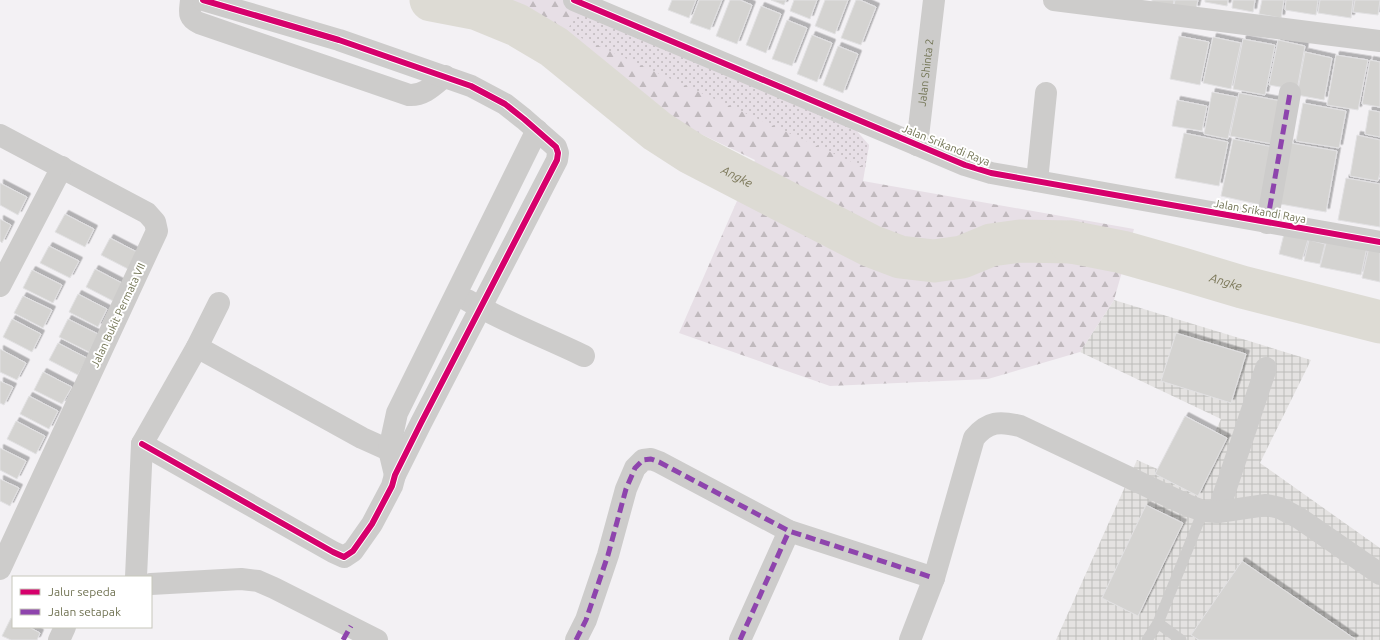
<svg xmlns="http://www.w3.org/2000/svg" width="1380" height="640" viewBox="0 0 1380 640" font-family="Ubuntu,sans-serif">
	<style>
		.industrial { fill: url(#industrial-grid) }
		.forest { fill: url(#forest-firs) }
		.park { fill: url(#park-dots) }
		.lines { fill: none; stroke-linecap: round; stroke-linejoin: round }
		.river { stroke: #dddbd4; stroke-width: 43 }
		.building { fill: #d4d3d1; stroke: #e2e1e3; filter: url(#shadow) }
		.service { stroke: #cdcccb; stroke-width: 11 }
		.minor { stroke: #cdcccb; stroke-width: 22 }
		.quiet { stroke: #8e44ad; stroke-width: 5; stroke-dasharray: 10 5; stroke-linecap: butt }
		.cycleway-casing { stroke: #fff; stroke-width: 8 }
		.cycleway { stroke: #d6006c; stroke-width: 6 }
		.labels { text-anchor: middle; stroke-width: 4; stroke-linejoin: round; paint-order: stroke }
		.street-label { font-size: 11px; fill: #727454; stroke: #fff }
		.water-label { font-size: 12px; font-style: italic; fill: #7b7758; stroke: #fff }
	</style>
	<defs>
		<pattern id="industrial-grid" width="8" height="8" patternUnits="userSpaceOnUse"><rect width="8" height="8" fill="#e4e2e1"/><path d="M0 4h8M4 0v8" fill="none" stroke="#bdbcb9"/></pattern>
		<pattern id="forest-firs" width="22" height="20" patternUnits="userSpaceOnUse"><rect width="22" height="20" fill="#e7dfe6"/><path d="M5 1l3.5 6h-7zM16 11l3.5 6h-7z" fill="#c0b9bd"/></pattern>
		<pattern id="park-dots" width="8" height="8" patternUnits="userSpaceOnUse"><rect width="8" height="8" fill="#e7dfe6"/><path d="M2 2h.1M6 6h.1" fill="none" stroke="#c0b9bd" stroke-width="1.8" stroke-linecap="round"/></pattern>
		<filter id="shadow"><feDropShadow dx="3.5" dy="-3.5" stdDeviation="0" flood-color="#0004"/></filter>
	</defs>
	<rect width="100%" height="100%" fill="#f3f1f4"/>
	<path class="industrial" d="M1114,300L1311,360L1260,463L1380,548V640H1056L1137,460L1191,484L1221,419L1080,352Z"/>
	<path class="forest" d="M421,0H594L869,145L863,181L1134,229L1114,300L1080,352L988,379L830,386L679,333L755,160Z"/>
	<path class="park" d="M585,5L841,113L869,145L865,168L566,31Z"/>
	<g class="lines">
		<g class="river">
			<path id="s1" d="M431,0L478,9L517,25L554,47L657,131L691,153L871,246L900,257L934,261L962,257L991,245L1020,241L1072,242"/>
			<path id="s2" d="M1071,242L1122,252L1182,269L1242,287L1380,322"/>
		</g>
	</g>
	<g class="building">
		<path d="M672,0H696L689,18L668,10Z"/>
		<path d="M699,0H722L710,30L690,23Z"/>
		<path d="M730,0H740L752,5L737,44L716,36Z"/>
		<path d="M771,0H786L784,5Z"/>
		<path d="M794,0H817L810,19L790,11Z"/>
		<path d="M825,0H848L835,34L815,26Z"/>
		<path d="M856,0H860L876,7L861,45L841,38Z"/>
		<path d="M1152,0H1174L1173,6L1152,2Z"/>
		<path d="M1175,0H1198L1196,9L1174,5Z"/>
		<path d="M1205,0H1228L1227,6L1205,2Z"/>
		<path d="M1233,0H1255L1253,12L1232,8Z"/>
		<path d="M1262,0H1284L1281,18L1259,14Z"/>
		<path d="M1286,0H1318L1316,15L1285,10Z"/>
		<path d="M1320,0H1353L1351,18L1318,13Z"/>
		<path d="M1355,0H1380L1378,15L1353,12Z"/>
		<path d="M761,6L781,14L766,53L746,45Z"/>
		<path d="M787,20L807,28L792,66L772,59Z"/>
		<path d="M812,35L832,43L817,82L797,74Z"/>
		<path d="M1179,36L1209,42L1200,85L1170,79Z"/>
		<path d="M1213,37L1241,43L1231,89L1203,83Z"/>
		<path d="M1243,39L1275,45L1265,95L1233,89Z"/>
		<path d="M1278,40L1305,46L1297,90L1269,85Z"/>
		<path d="M838,46L858,54L843,93L823,85Z"/>
		<path d="M1305,52L1332,58L1324,100L1297,95Z"/>
		<path d="M1336,55L1368,60L1358,110L1327,105Z"/>
		<path d="M1370,60L1380,62V107L1362,104Z"/>
		<path d="M1212,92L1237,97L1228,139L1204,134Z"/>
		<path d="M1239,93L1281,101L1273,144L1230,136Z"/>
		<path d="M1177,100L1207,106L1202,131L1172,126Z"/>
		<path d="M1303,103L1346,111L1339,148L1296,141Z"/>
		<path d="M1369,110L1380,112V137L1365,134Z"/>
		<path d="M1184,133L1228,142L1219,186L1175,178Z"/>
		<path d="M1357,135L1380,140V173L1378,181L1350,176Z"/>
		<path d="M1233,139L1273,147L1261,205L1221,196Z"/>
		<path d="M1291,143L1337,151L1326,212L1280,204Z"/>
		<path d="M1346,178L1380,184V227L1338,220Z"/>
		<path d="M0,183L27,197L18,215L0,205Z"/>
		<path d="M65,214L94,229L85,247L55,232Z"/>
		<path d="M0,219L11,225L2,243L0,241Z"/>
		<path d="M1285,230L1309,236L1302,260L1279,254Z"/>
		<path d="M110,238L139,253L130,270L101,255Z"/>
		<path d="M1327,239L1367,247L1361,275L1320,267Z"/>
		<path d="M1309,240L1325,244L1320,264L1304,261Z"/>
		<path d="M49,246L79,261L70,278L40,263Z"/>
		<path d="M1369,247L1380,249V282L1362,278Z"/>
		<path d="M95,269L124,284L115,302L86,287Z"/>
		<path d="M32,270L62,285L53,303L23,288Z"/>
		<path d="M78,294L107,309L98,327L69,312Z"/>
		<path d="M23,296L52,310L43,328L14,313Z"/>
		<path d="M12,319L41,334L32,352L3,337Z"/>
		<path d="M68,319L98,334L89,352L59,337Z"/>
		<path d="M1176,333L1246,354L1231,403L1161,381Z"/>
		<path d="M58,343L87,358L78,375L49,360Z"/>
		<path d="M0,349L26,363L17,380L0,372Z"/>
		<path d="M43,372L72,387L62,404L34,390Z"/>
		<path d="M0,381L13,387L4,405L0,403Z"/>
		<path d="M29,396L58,411L49,429L20,414Z"/>
		<path d="M1185,416L1227,438L1198,496L1155,474Z"/>
		<path d="M16,421L45,436L36,454L7,439Z"/>
		<path d="M0,448L26,461L17,479L0,470Z"/>
		<path d="M0,479L19,488L10,506L0,501Z"/>
		<path d="M1146,505L1183,523L1138,616L1102,598Z"/>
		<path d="M1242,561L1355,639L1354,640H1199L1191,635Z"/>
		<path d="M11,618L13,619V627H29L40,633L37,640H11L2,636Z"/>
	</g>
	<g class="lines">
		<g class="service">
			<path d="M1158,623L1181,640"/>
			<path d="M1147,640L1158,623L1203,511"/>
		</g>
		<g class="minor">
			<path d="M191,0C190,12 187,17 199,23L409,95C424,96 434,85 445,76"/>
			<path d="M574,0L965,165L991,173L1380,242"/>
			<path d="M1054,0L1380,41"/>
			<path d="M0,135L147,213L155,222L157,231L0,569"/>
			<path id="s3" d="M917,145L934,0"/>
			<path d="M1037,181L1046,93"/>
			<path d="M1267,223L1290,93"/>
			<path d="M0,286L62,167"/>
			<path d="M467,300C504,322 545,337 584,356"/>
			<path d="M197,347L362,438L402,456"/>
			<path d="M142,444L333,552L344,557L353,551L372,524L392,486L395,475L421,423L557,160L558,153L556,147L524,119L505,104L471,86L339,40L203,0"/>
			<path d="M395,475L389,450L397,413L537,130"/>
			<path d="M1218,512L1266,368"/>
			<path d="M136,577L142,444L197,347L219,303"/>
			<path d="M151,584L241,579L258,581L274,588L377,640"/>
			<path d="M59,640L65,627"/>
			<path d="M576,640L586,620L608,555L626,489L635,468L643,460L651,459L659,462L789,531L934,578"/>
			<path d="M740,640L789,531"/>
			<path d="M910,640L934,578L974,438C988,421 1000,421 1020,426L1187,505L1203,511L1218,512L1266,505L1280,508L1299,518L1380,574"/>
		</g>
		<g class="quiet">
			<path d="M1267,223L1290,93"/>
			<path d="M343,640L351,626"/>
			<path d="M576,640L586,620L608,555L626,489L635,468L643,460L651,459L659,462L789,531L934,578"/>
			<path d="M740,640L789,531"/>
		</g>
		<g class="cycleway-casing">
			<g id="cycleway">
				<path d="M574,0L965,165L991,173L1380,242"/>
				<path d="M142,444L333,552L344,557L353,551L372,524L392,486L395,475L421,423L557,160L558,153L556,147L524,119L505,104L471,86L339,40L203,0"/>
			</g>
		</g>
		<use href="#cycleway" class="cycleway"/>
	</g>
	<g class="labels">
		<g class="street-label">
			<text dy="4" stroke="none"><textPath href="#s3" startOffset="73">Jalan Shinta 2</textPath></text>
			<text transform="translate(946 145) rotate(22)" y="4">Jalan Srikandi Raya</text>
			<text transform="translate(1260 211) rotate(10)" y="4">Jalan Srikandi Raya</text>
			<text transform="translate(118 315) rotate(-65)" y="4">Jalan Bukit Permata VII</text>
		</g>
		<g class="water-label">
			<text dy="4" stroke="none"><textPath href="#s1" startOffset="358">Angke</textPath></text>
			<text dy="4" stroke="none"><textPath href="#s2" startOffset="160">Angke</textPath></text>
		</g>
	</g>
	<rect x="12" y="576" width="140" height="52" fill="#ffffff" stroke="#c7c7bb"/>
	<rect x="20" y="589" width="20" height="6" fill="#d6006c" stroke="#c7c7bb"/>
	<text x="48" y="596" font-size="12" fill="#727454">Jalur sepeda</text>
	<rect x="20" y="609" width="20" height="6" fill="#8e44ad" stroke="#c7c7bb"/>
	<text x="48" y="616" font-size="12" fill="#727454">Jalan setapak</text>
</svg>
